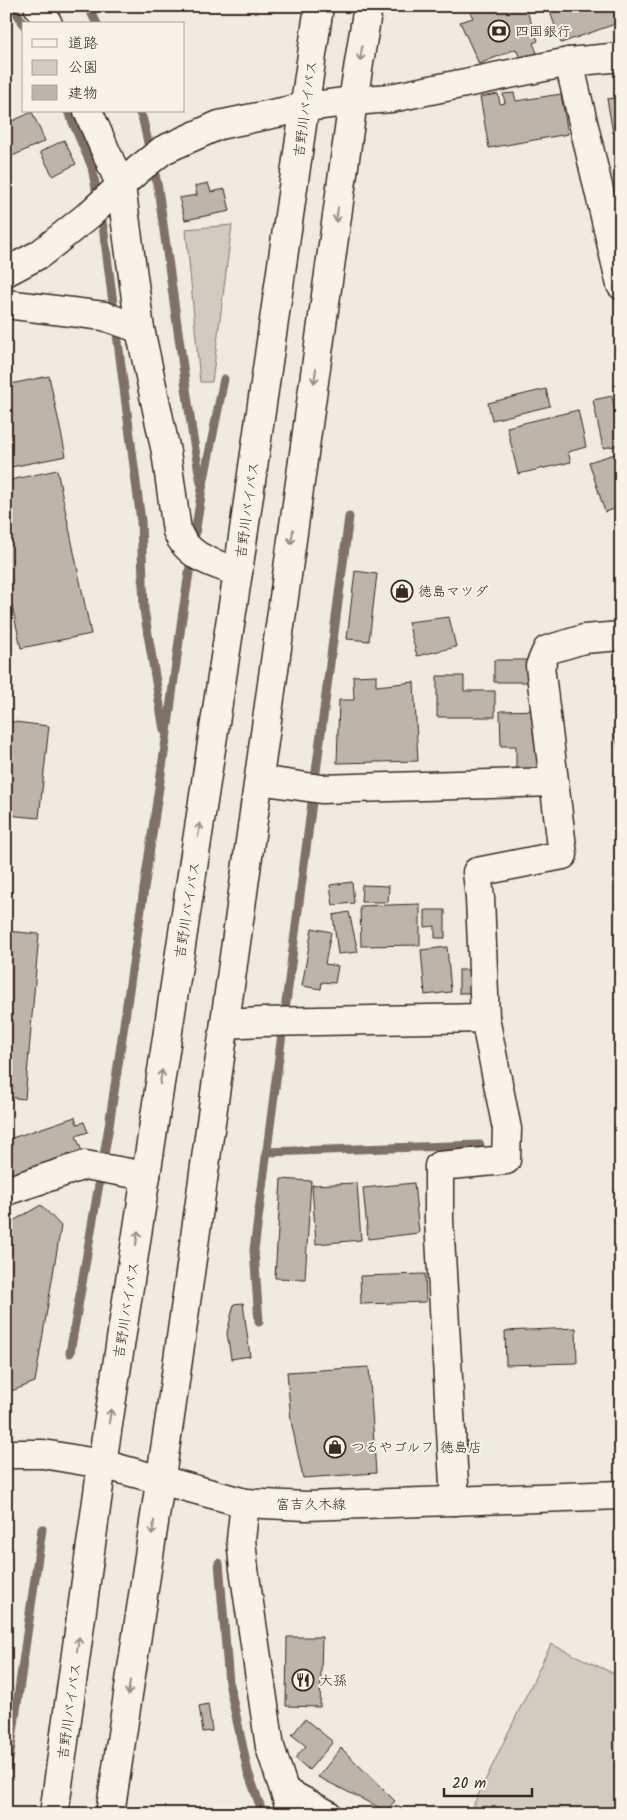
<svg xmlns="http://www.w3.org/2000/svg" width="627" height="1820" viewBox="0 0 627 1820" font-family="Kalam,'Klee One',sans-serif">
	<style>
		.green { fill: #d1cbc0; stroke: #867a6f }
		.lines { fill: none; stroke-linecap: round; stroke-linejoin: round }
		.stream { stroke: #7e7266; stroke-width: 9 }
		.building { fill: #bdb5aa; stroke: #3b2a1e }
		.minor-casing { stroke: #3b2a1e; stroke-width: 31 }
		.tertiary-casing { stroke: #3b2a1e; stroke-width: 31 }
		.secondary-casing { stroke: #3b2a1e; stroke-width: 31 }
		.trunk-casing { stroke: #3b2a1e; stroke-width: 31 }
		.minor { stroke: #f7f3e8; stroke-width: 28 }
		.tertiary { stroke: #f7f3e8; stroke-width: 28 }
		.secondary { stroke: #f7f3e8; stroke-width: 28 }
		.trunk { stroke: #f7f3e8; stroke-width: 28 }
		.oneway { stroke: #998e83 }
		.labels { text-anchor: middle; stroke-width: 4; stroke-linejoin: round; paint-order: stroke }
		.poi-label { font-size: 14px; fill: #3b2a1e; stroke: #f7f3e8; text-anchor: start }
		.street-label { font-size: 14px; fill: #3b2a1e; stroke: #f7f3e8 }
	</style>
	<rect width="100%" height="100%" fill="#efebe0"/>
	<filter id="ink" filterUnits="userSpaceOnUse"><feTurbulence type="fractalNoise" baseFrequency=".02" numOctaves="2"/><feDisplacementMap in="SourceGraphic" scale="10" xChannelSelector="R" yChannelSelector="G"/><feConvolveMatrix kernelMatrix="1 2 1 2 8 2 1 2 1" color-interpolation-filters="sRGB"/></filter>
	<g filter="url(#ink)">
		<g class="green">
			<path d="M232,225L212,382H200L186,229Z"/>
			<path d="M551,1644L621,1677V1814H469Z"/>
		</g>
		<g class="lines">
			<g class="stream">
				<path d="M13,6L24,25"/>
				<path d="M88,6L97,24"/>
				<path d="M68,111L92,167L104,233L141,521L144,610L164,730"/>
				<path d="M139,111L143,120L158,188L193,438L201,483"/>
				<path d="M266,1152L480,1145"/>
				<path d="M259,1322L254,1250L349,517"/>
				<path d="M70,1353L109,1126L166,740L182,618L202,489L224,379"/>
				<path d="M219,1563L229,1683L248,1772L263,1814"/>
				<path d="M6,1781L42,1529"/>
			</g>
		</g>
		<g class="building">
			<path d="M467,6H525L538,41L533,43L537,53L521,60L516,49L479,64L460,22L473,18Z"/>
			<path d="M548,6H621V22L561,43Z"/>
			<path d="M514,93L516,101L561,94L568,134L489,148L480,97L498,94L500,104L505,103L503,94Z"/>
			<path d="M621,97V131L613,133L607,99Z"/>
			<path d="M32,112L45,141L6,159V124Z"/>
			<path d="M64,140L76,164L53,176L40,152Z"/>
			<path d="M208,183L211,192L225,189L230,211L185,220L179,198L197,195L195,186Z"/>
			<path d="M621,203V238L615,204Z"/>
			<path d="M49,376L66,456L6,468V385Z"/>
			<path d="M546,389L550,406L492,420L488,403Z"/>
			<path d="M612,396L621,445L603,448L593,400Z"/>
			<path d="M578,410L586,447L568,452L571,462L518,474L507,427Z"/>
			<path d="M621,452V507L605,512L589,462Z"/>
			<path d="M57,470L91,634L21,648L6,577V481Z"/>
			<path d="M355,571L377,574L369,641L347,639Z"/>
			<path d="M449,617L456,647L417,656L408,622Z"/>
			<path d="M494,660H528L529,682H494Z"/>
			<path d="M376,675V686L414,682L418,761L337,763L339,700H354L353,676Z"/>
			<path d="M437,676H464V691H495V717H437Z"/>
			<path d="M540,710L541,768L516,769V746H501L500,711Z"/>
			<path d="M6,721L49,726L39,818L6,815Z"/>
			<path d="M621,729V760L614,731Z"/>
			<path d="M352,882L354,903L333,905L330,885Z"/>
			<path d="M362,885L389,886L388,902H361Z"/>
			<path d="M420,904V945L361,946L360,906Z"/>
			<path d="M425,910H445V938H435V926L425,927Z"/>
			<path d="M349,912L358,952L338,954L333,915Z"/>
			<path d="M312,928L331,932L325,964L338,966L335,983L322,982L321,989L302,986Z"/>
			<path d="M6,931L39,934L25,1099L6,1097Z"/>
			<path d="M447,947L451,992L425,995L421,950Z"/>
			<rect x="459" y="970" width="15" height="23"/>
			<path d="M75,1117L77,1124L84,1122L88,1132L76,1136L83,1154L6,1180V1140Z"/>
			<path d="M281,1179L311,1181L305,1279L275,1278Z"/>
			<path d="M357,1183L361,1240L316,1244L312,1185Z"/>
			<path d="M414,1183L419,1233L368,1239L363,1188Z"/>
			<path d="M41,1205L61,1226L35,1382L9,1392L6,1389V1265L13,1221Z"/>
			<path d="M425,1274L426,1302L361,1304L360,1276Z"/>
			<path d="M243,1303L250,1356L231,1359L227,1333L234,1304Z"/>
			<path d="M576,1328L577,1363L506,1365L505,1331Z"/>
			<path d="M369,1367L376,1473L303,1478L291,1421L287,1372Z"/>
			<path d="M287,1637H322L320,1707L286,1706Z"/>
			<path d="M208,1704L212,1731L203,1732L199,1706Z"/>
			<path d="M305,1719L333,1742L309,1770L295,1758L306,1746L292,1735Z"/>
			<path d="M341,1748L395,1801L386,1811L318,1777Z"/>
		</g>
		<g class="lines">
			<g class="minor-casing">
				<g id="minor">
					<path d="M38,6L48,24"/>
					<path d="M569,62L621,57"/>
					<path d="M353,101L391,98L569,62L621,285"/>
					<path d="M88,111L121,186L140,329L166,452L177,531C188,558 213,563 238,572"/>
					<path d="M6,304L104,316L140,329"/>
					<path d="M259,780L321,789L554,782"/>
					<path d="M225,1024L262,1022L485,1018"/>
					<path d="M6,1191L85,1165L146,1176"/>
					<path d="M455,1501L439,1220V1166L506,1160L507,1129L485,1018L480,898L477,872L563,855L540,666L547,650L584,639L621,636"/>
					<path d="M245,1503L241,1540L244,1569L270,1747L292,1814"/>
					<path d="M286,1792L327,1814"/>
				</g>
			</g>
			<g class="tertiary-casing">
				<path id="tertiary" d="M6,272L40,254L90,214L139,169L163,150L219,125L306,107L353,101"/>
			</g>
			<g class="secondary-casing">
				<path id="secondary" d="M6,1454H43L102,1464L245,1503L306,1506L621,1495"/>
			</g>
			<g class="trunk-casing">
				<g id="trunk">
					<path d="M54,1814L102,1464L238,572L319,6"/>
					<path d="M110,1814L171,1410L353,101L368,6"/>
				</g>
			</g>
			<use href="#minor" class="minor"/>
			<use href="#tertiary" class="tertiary"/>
			<use href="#secondary" class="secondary"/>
			<use href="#trunk" class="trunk"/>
		</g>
		<defs><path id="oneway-shaft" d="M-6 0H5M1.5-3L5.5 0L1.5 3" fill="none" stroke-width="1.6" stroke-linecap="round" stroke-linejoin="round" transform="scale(1.25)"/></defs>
		<g class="oneway">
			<use href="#oneway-shaft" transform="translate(361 54) rotate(99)"/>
			<use href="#oneway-shaft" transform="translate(337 215) rotate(98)"/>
			<use href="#oneway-shaft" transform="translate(315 376) rotate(98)"/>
			<use href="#oneway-shaft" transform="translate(292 537) rotate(98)"/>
			<use href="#oneway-shaft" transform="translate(199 830) rotate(-81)"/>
			<use href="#oneway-shaft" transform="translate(161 1077) rotate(-81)"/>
			<use href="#oneway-shaft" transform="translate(137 1238) rotate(-81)"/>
			<use href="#oneway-shaft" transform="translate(110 1416) rotate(-81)"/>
			<use href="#oneway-shaft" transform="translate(153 1528) rotate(99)"/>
			<use href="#oneway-shaft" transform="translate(78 1644) rotate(-82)"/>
			<use href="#oneway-shaft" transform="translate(129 1688) rotate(98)"/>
		</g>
	</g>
	<defs>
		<g id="bank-ring" transform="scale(1.125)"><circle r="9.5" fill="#f7f3e8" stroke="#3b2a1e" stroke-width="1.5"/><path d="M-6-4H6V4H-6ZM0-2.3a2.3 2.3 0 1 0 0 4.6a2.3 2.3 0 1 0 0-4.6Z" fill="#3b2a1e"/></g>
		<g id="shop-ring" transform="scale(1.125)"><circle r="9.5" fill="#f7f3e8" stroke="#3b2a1e" stroke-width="1.5"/><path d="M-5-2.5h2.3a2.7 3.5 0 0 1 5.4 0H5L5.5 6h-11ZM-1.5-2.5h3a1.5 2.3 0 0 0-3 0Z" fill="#3b2a1e"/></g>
		<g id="restaurant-ring" transform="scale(1.125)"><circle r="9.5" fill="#f7f3e8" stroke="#3b2a1e" stroke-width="1.5"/><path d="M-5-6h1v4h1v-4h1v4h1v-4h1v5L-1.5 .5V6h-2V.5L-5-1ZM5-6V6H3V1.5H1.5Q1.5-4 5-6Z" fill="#3b2a1e"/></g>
	</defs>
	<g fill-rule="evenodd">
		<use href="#bank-ring" x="499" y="31"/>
		<use href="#shop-ring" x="402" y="591"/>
		<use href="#shop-ring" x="335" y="1447"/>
		<use href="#restaurant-ring" x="303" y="1680"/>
	</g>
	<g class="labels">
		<g class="poi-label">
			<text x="515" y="36">四国銀行</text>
			<text x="418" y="596">徳島マツダ</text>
			<text x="351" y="1452">つるやゴルフ 徳島店</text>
			<text x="319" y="1685">大孫</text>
		</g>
		<g class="street-label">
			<text transform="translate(305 109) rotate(-82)" y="5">吉野川バイパス</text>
			<text transform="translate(247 510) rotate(-82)" y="5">吉野川バイパス</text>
			<text transform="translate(187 910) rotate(-81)" y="5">吉野川バイパス</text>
			<text transform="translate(126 1310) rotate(-81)" y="5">吉野川バイパス</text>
			<text x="311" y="1509">富吉久木線</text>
			<text transform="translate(69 1711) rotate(-82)" y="5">吉野川バイパス</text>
		</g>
	</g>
	<rect width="627" height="1820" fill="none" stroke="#f7f3e8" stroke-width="25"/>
	<rect x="12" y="12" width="602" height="1795" fill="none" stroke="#3b2a1e" stroke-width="2" filter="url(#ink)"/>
	<rect x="22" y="22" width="162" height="90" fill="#f7f3e8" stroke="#aca397"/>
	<rect x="32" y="39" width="25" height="8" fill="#f7f3e8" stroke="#aca397"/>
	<text x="68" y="48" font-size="15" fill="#3b2a1e">道路</text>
	<rect x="32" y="60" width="25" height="15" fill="#d1cbc0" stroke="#aca397"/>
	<text x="68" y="72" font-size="15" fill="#3b2a1e">公園</text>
	<rect x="32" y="85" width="25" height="15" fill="#bdb5aa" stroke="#aca397"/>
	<text x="68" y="98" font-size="15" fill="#3b2a1e">建物</text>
	<path d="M444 1788v8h88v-8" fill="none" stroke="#3b2a1e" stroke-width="2.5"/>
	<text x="452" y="1788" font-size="15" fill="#3b2a1e" stroke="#f7f3e8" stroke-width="4" paint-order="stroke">20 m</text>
</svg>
